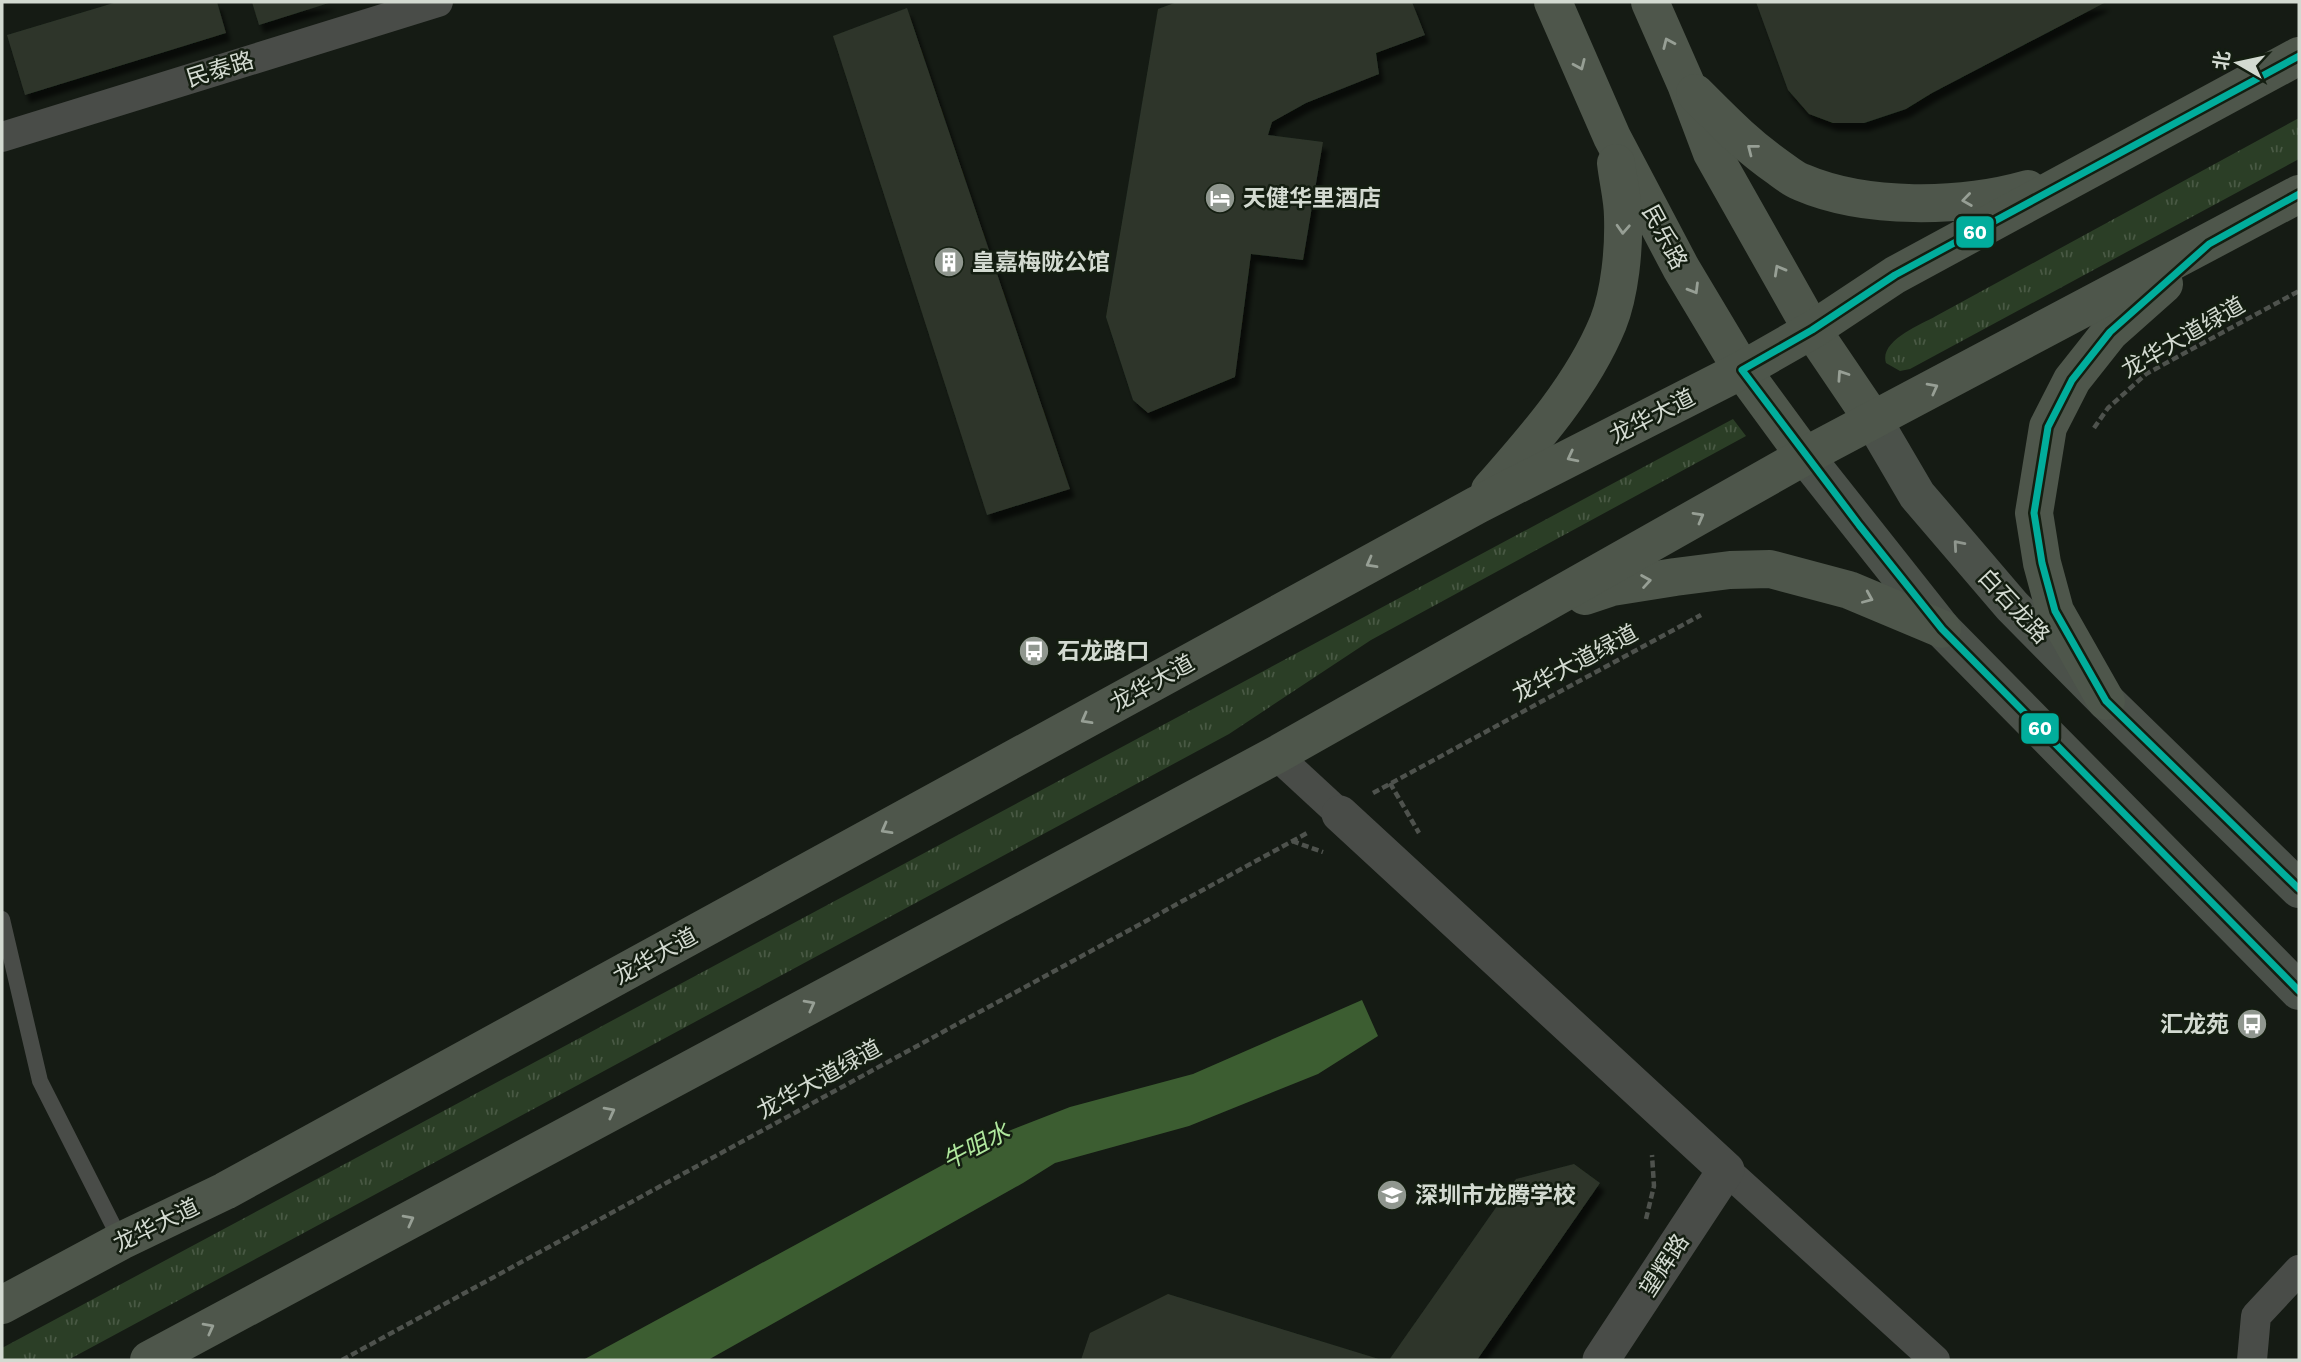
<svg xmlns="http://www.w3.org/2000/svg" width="2301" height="1362" viewBox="0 0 2301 1362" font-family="'Work Sans','Noto Sans SC',sans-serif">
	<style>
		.grass { fill: url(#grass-tufts) }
		.water { fill: #3c5d31 }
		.building { fill: #2d362a; filter: url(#shadow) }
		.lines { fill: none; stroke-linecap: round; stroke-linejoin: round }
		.path { stroke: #4e524d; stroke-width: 4.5; stroke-dasharray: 7 3.5; stroke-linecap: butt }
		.service { stroke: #494c48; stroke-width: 16 }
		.minor { stroke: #494c48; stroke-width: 30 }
		.tertiary { stroke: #494c48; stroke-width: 37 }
		.secondary { stroke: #4b514a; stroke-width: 38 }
		.primary { stroke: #4e564b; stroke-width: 38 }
		.bus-1-casing { stroke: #141e11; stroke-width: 12 }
		.bus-1 { stroke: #01ad9c; stroke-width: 7 }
		.oneway { stroke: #979f95 }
		.oneway2 { stroke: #8f968e }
		.labels { text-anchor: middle; stroke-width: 5; stroke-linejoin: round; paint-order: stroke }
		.street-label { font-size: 23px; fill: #d3dad1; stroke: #141e11 }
		.poi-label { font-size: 23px; font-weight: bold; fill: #d3dad1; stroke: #141e11; text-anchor: start }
		.water-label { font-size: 24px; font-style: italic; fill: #b0e89e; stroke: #141e11 }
		.line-badge { stroke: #141e11; stroke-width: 2.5 }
		.badge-label { font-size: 19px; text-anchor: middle; font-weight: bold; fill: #fff }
	</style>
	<defs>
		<pattern id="grass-tufts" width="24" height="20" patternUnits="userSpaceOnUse" patternTransform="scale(1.75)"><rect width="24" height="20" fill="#2b3e26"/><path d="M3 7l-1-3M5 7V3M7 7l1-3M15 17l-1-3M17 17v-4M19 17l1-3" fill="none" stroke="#495944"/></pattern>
		<filter id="shadow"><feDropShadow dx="4.5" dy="8" stdDeviation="2" flood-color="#0009"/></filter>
	</defs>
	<rect width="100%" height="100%" fill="#151b14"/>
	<g class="grass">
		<path d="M2299,118V159L1910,369L1900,371L1886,363C1879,341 1920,325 1936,316Z"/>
		<path d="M1733,419L1746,436L1371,640L1229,734L68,1360H2V1348Z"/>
	</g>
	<path class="water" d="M1362,1000L1378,1036L1318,1074L1189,1126L1055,1163L1023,1183L708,1360H583L961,1155L1011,1130L1070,1107L1193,1074Z"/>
	<g class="building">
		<path d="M117,2H217L226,33L25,95L7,35Z"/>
		<path d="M252,2H332L259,25Z"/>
		<path d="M1177,2H1412L1425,35L1376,53L1379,74L1306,103L1272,122L1268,135L1323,142L1303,260L1251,254L1235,377L1148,413L1133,400L1106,317L1158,9Z"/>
		<path d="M1756,2H2106L1932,93L1906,109L1864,123H1833L1809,114L1788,90Z"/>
		<path d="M907,8L1070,489L987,515L833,36Z"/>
		<path d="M1574,1164L1600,1183L1477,1360H1389L1516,1179Z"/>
		<path d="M1168,1294L1382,1360H1081L1090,1333Z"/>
	</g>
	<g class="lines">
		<g class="path">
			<path d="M2094,428L2108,408L2146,374L2299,291"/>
			<path d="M1390,783L1419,833"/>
			<path d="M1373,793L1701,615"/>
			<path d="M1292,841L1323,852"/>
			<path d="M1646,1219L1654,1186L1652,1155"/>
			<path d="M342,1360L1309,832"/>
		</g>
		<path class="service" d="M2,919L40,1081L121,1241"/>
		<g class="minor">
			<path d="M2,137L438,2"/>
			<path d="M1276,755L1340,814"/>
			<path d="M1726,1170L1935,1360"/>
			<path d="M2252,1360L2256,1316L2299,1270"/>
		</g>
		<path class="tertiary" d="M1340,814L1726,1170L1601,1360"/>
		<g class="secondary">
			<path d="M1873,420L1917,495L2012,606L2106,701L2299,889"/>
			<path d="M1805,456L1942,629L2299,991"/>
		</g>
		<g class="primary">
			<path d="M1553,2L1612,137L1681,268L1742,370L1805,456"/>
			<path d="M1650,2L1686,84L1712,153L1812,330L1873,420"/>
			<path d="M1695,93C1723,121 1746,145 1779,168C1786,173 1793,179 1801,182C1866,210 1961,208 2028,189"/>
			<path d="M1490,490C1534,440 1582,386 1608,323C1620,293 1624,249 1623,217C1623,199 1618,181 1616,163"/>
			<path d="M1585,596L1612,587L1675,577L1730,570L1770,569L1849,590L1942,629"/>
			<path d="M2106,701L2055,611L2042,563L2034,513L2048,427L2072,380L2110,332L2164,284"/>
			<path d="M2,1305L121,1241L225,1191L1477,505L1742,370L1812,330L1895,275L2299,56"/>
			<path d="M149,1360L1276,755L1805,456L2299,194"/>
		</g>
		<g class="bus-1-casing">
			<g id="bus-1">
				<path d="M2299,56L1895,275L1812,330L1742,370L1859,525L1942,629L2299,991"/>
				<path d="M2299,194L2209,244L2110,332L2072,380L2048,427L2034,513L2042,563L2055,611L2106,701L2299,889"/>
			</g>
		</g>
		<use href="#bus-1" class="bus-1"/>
	</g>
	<defs><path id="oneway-chevron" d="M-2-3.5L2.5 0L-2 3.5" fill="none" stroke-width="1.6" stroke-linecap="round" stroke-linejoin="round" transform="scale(1.75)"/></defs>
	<g class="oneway">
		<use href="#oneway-chevron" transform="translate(1668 43) rotate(-114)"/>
		<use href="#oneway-chevron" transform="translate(1580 65) rotate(66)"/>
		<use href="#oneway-chevron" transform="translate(1752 149) rotate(-142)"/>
		<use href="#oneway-chevron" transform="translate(1967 200) rotate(172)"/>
		<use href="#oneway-chevron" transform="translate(1623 229) rotate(93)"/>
		<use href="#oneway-chevron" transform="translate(1779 270) rotate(-119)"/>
		<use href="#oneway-chevron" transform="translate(1694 289) rotate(59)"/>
		<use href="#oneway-chevron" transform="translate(1842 375) rotate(-124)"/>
		<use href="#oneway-chevron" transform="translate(1933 388) rotate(-28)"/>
		<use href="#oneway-chevron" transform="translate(1572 457) rotate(153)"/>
		<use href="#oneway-chevron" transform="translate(1699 517) rotate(-29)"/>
		<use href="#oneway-chevron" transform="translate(1371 563) rotate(151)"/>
		<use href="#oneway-chevron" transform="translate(1646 581) rotate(-9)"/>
		<use href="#oneway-chevron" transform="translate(1868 598) rotate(23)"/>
		<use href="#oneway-chevron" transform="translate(1086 719) rotate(151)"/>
		<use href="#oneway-chevron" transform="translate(886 829) rotate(151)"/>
		<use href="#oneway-chevron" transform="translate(810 1005) rotate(-28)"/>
		<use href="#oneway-chevron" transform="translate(610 1112) rotate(-28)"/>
		<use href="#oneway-chevron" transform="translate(409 1220) rotate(-28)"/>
		<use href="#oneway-chevron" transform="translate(209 1328) rotate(-28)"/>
	</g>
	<use class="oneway2" href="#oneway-chevron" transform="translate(1958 545) rotate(-131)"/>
	<defs>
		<g id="hotel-disc" transform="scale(1.575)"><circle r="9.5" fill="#90978f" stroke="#141e11"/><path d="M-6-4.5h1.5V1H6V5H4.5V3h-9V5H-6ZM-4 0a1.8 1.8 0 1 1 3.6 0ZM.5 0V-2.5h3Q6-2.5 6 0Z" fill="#fff"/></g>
		<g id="building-disc" transform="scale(1.575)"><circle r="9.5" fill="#90978f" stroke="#141e11"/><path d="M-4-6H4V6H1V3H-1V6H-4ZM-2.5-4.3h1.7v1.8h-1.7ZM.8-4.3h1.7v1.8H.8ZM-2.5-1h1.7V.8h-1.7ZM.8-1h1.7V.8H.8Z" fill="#fff"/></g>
		<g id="bus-disc" transform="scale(1.575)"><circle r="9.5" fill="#90978f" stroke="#141e11"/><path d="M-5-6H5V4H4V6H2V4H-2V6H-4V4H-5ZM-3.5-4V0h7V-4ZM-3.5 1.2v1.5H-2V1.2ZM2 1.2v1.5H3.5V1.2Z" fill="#fff"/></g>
		<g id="school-disc" transform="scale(1.575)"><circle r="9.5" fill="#90978f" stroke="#141e11"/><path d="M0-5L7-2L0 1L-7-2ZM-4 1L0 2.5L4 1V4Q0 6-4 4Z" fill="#fff"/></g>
	</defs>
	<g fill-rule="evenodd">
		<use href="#hotel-disc" x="1220" y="198"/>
		<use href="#building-disc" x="949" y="262"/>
		<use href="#bus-disc" x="1034" y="651"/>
		<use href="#bus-disc" x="2252" y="1024"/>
		<use href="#school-disc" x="1392" y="1195"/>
	</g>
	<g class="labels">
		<g class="street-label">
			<text transform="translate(220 69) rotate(-17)" y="8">民泰路</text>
			<text transform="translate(1665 237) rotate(62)" y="8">民乐路</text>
			<text transform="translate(2183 337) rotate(-30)" y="8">龙华大道绿道</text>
			<text transform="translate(1652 416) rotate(-27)" y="8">龙华大道</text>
			<text transform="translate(2014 606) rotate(47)" y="8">白石龙路</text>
			<text transform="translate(1575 663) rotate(-28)" y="8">龙华大道绿道</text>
			<text transform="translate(1152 683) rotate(-29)" y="8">龙华大道</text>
			<text transform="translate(655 956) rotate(-29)" y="8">龙华大道</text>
			<text transform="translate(819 1079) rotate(-29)" y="8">龙华大道绿道</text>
			<text transform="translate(156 1225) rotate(-26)" y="8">龙华大道</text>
			<text transform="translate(1664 1265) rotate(-57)" y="8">望辉路</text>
		</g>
		<g class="poi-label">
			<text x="1243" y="206">天健华里酒店</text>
			<text x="972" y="270">皇嘉梅陇公馆</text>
			<text x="1057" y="659">石龙路口</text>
			<text x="2229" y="1032" text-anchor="end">汇龙苑</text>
			<text x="1415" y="1203">深圳市龙腾学校</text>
		</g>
		<g class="water-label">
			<text transform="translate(976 1146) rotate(-28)" y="8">牛咀水</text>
		</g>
	</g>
	<g class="line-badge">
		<rect x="1955" y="215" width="40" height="34" rx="7" fill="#01ad9c"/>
		<rect x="2020" y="712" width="40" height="33" rx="7" fill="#01ad9c"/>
	</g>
	<g class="badge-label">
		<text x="1975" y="239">60</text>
		<text x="2040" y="735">60</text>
	</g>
	<rect width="2301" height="1362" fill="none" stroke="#d3dad1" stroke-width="7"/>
	<g transform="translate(2238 63) rotate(279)" stroke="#141e11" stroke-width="5" paint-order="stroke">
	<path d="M0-5L12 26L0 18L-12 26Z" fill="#d3dad1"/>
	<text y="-10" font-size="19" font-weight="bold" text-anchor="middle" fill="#d3dad1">北</text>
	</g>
</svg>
